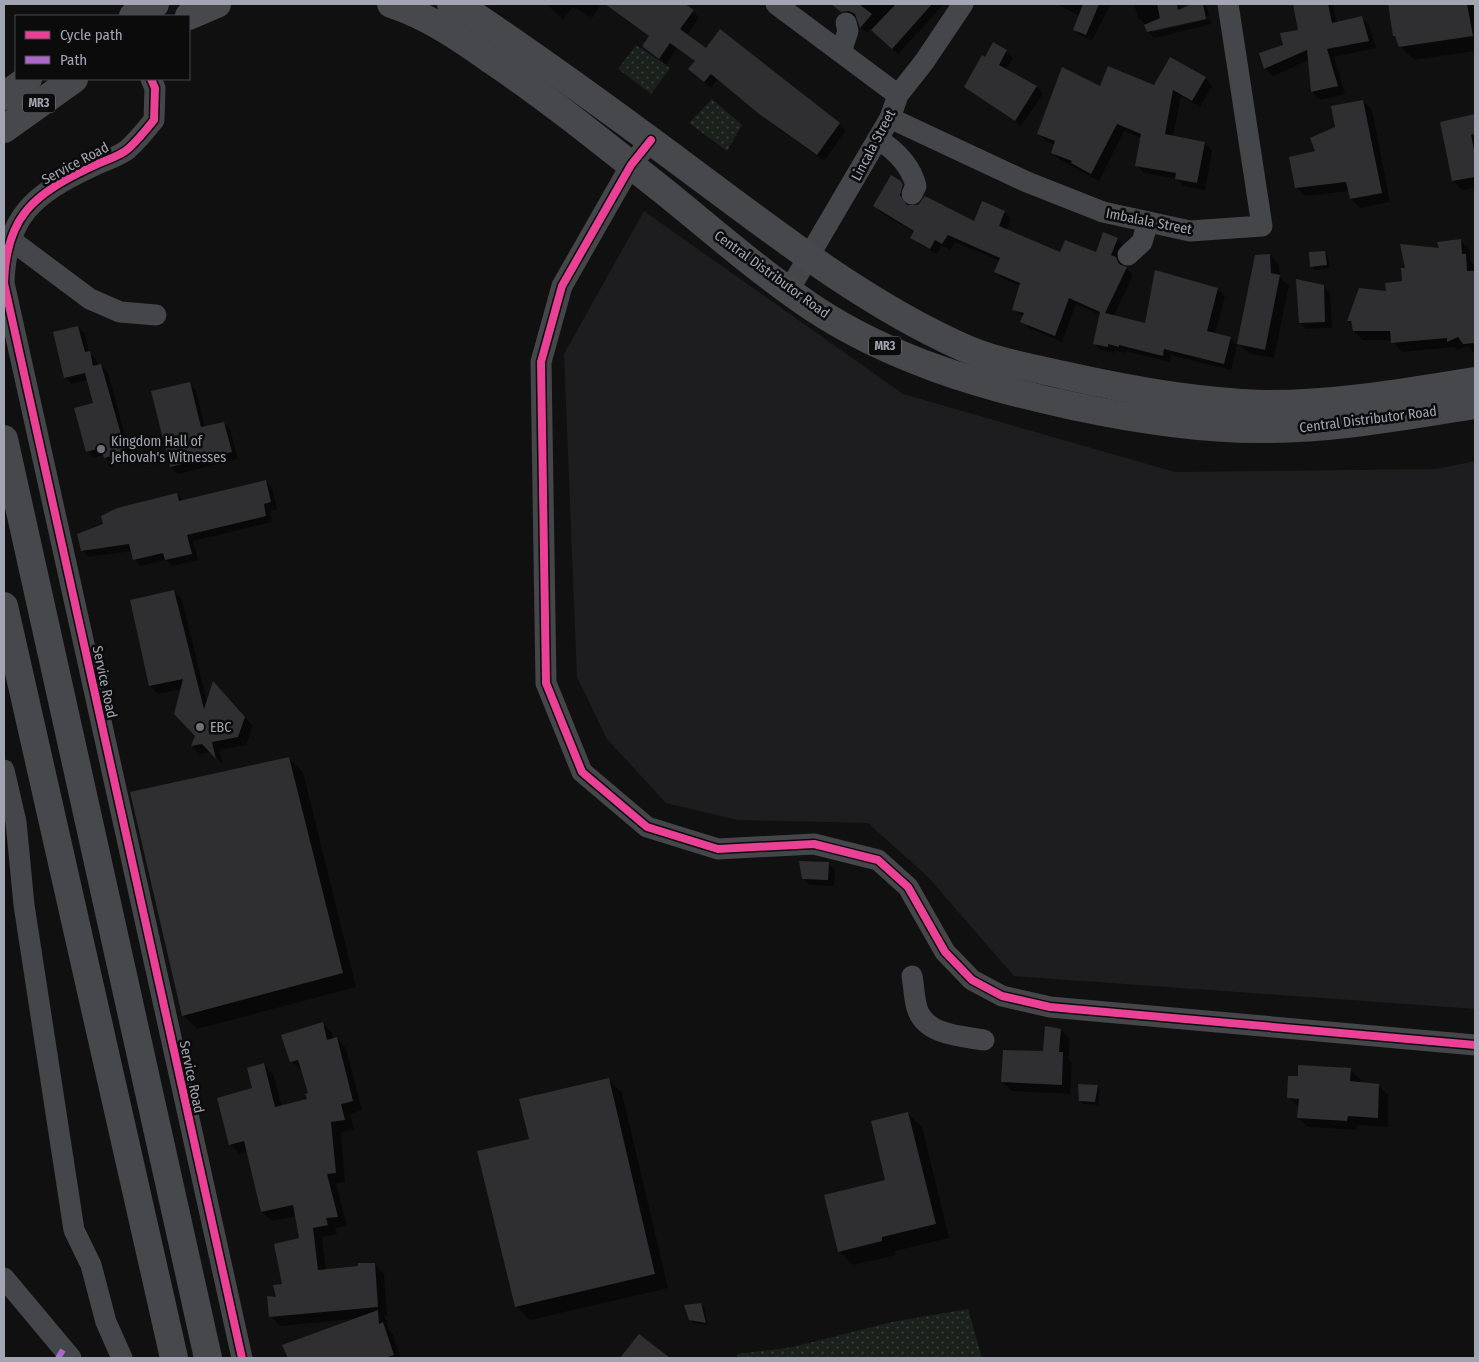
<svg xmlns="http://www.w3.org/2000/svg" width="1479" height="1362" viewBox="0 0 1479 1362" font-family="'Fira Sans Condensed',sans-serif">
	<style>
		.built { fill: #1d1d1f }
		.grass { fill: url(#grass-dots) }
		.shadow { fill: #0007 }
		.building { fill: #2f2f31 }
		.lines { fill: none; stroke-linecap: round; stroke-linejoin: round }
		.minor { stroke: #454649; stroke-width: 21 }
		.major { stroke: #47484b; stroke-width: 28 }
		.highway { stroke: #47484b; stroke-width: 28 }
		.quiet { stroke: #ac68c9; stroke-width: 6; stroke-dasharray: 12 6; stroke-linecap: butt }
		.cycleway-casing { stroke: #0b0b0c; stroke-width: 11 }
		.cycleway { stroke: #ea4096; stroke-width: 8 }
		.poi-dot { fill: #6e727a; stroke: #0b0b0c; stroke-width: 2 }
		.labels { text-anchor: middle; stroke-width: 5; stroke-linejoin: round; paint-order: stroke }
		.shield { fill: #0b0b0c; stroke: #747880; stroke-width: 1 }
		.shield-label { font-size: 12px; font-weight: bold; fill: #a1a6b2 }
		.street-label { font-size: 14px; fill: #a1a6b2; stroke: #0b0b0c }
		.poi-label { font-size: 14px; fill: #a1a6b2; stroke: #0b0b0c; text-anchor: start }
	</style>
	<defs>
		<pattern id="grass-dots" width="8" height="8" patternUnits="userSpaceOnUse" patternTransform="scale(1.25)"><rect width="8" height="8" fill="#1a211b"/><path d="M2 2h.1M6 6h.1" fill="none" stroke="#383e3a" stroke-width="1.8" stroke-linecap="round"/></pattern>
	</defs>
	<rect width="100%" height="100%" fill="#101011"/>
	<path class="built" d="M644,211L903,394L1175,472L1436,469L1475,461V1009L1014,976L928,877L868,823L737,820L666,803L607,739L577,677L564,354Z"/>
	<g class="grass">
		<path d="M636,45L670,68L651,94L618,69Z"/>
		<path d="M712,99L742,125L727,151L689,123Z"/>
		<path d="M968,1309L982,1358H738L737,1354L793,1347L892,1322Z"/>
	</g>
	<g class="shadow">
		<path d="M546,4H601L592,18L573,7L563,19Z"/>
		<path d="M605,4H683L699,17L687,35L706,49L720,31L846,130L824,161L767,120L718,79L711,88L696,75V62L677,48L666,64L644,46L650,37Z"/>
		<path d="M832,4H944L898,54L870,29L867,33L861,27L857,17H848Z"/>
		<path d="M1056,4H1111L1092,40L1080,35L1074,29L1080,16Z"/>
		<path d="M1134,4H1180L1182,10L1195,4H1204L1207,7L1209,16L1153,29L1150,33L1210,19L1211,24L1154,38L1148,32L1145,24L1138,18Z"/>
		<path d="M1294,4H1333L1337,23L1361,18L1369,25L1376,48L1334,57L1345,94L1320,100L1312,92L1309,60L1273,76L1265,68L1299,31Z"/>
		<path d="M1388,4H1475V51L1414,60L1400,46L1394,35Z"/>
		<path d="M994,44L1013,58L1006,70L1037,87L1043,94L1021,126L966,87Z"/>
		<path d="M1205,78L1212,86L1200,107L1181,96L1173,137L1205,143L1212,151L1205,190L1184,186L1177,179L1144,173L1137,165L1142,138L1124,131L1099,181L1060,160L1052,153L1055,145L1046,141L1038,134L1101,87H1155Z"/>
		<path d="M1363,101L1372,110L1390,202L1360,208L1351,199L1349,191L1305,196L1296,187L1336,128Z"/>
		<path d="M1475,116V188L1462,190L1453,181L1441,123Z"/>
		<path d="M900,182L909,193L906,203L908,206L974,223L1004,212L1011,219L1006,231L1061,253H1097L1117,239L1124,246L1118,261L1133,275L1113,317L1146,325L1218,289L1225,296L1215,334L1230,338L1237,345L1231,370L1171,355L1170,362L1126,351V353L1115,350L1114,353L1101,350L1094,343L1100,315L1076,304L1062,342L1029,328L1022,321L1024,317L1013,309L1020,286L1002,278L995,271L1000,261L955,242L950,250L942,245L937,254L919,244L912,238L914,232L881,213L875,206Z"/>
		<path d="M1460,240L1470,250V260L1475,267V353L1467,346L1458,350L1454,347L1402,352L1392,340H1363L1354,331L1353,326L1348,321L1404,282L1406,269L1440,249Z"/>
		<path d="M1325,253L1328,256L1330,268L1315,270L1312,267Z"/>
		<path d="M1270,255L1279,265L1280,277L1289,286L1274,358L1248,353L1239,343Z"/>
		<path d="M1323,286L1330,293L1332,328L1306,329L1300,323Z"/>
		<path d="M78,327L85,334L89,352L96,359L98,366L101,365L108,372L131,459L111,464L104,455L94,458L87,451L95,404L88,380L72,384L65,377Z"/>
		<path d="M189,383L196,390L205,428L224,423L230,430L238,459L178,474L171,467L153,392Z"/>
		<path d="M265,481L272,488L277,509L270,511L272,522L193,541L198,560L173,566L166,560L141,566L134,559L132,551L89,557L82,550L177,494L183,501Z"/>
		<path d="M174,591L182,599L207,702L221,691L253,726L246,745L219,750L223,764L211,752L200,754L192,746L196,735L181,689L158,694L150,686Z"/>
		<path d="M289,759L303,772L356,987L197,1029L184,1016Z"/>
		<path d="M829,864L835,870L834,886L810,885L803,879Z"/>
		<path d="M322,1023L332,1033L333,1039L337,1038L346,1048L362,1110L350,1114L354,1129L341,1132L345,1182L336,1183L347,1226L335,1228L337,1234L322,1237L326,1271L375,1264L384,1274L387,1316H383L387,1321L388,1329L393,1334L401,1358H333L314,1335L353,1319L280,1326L271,1316L301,1239L296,1216L272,1221L262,1212L247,1152L240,1154L230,1144L264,1064L273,1074L282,1107L309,1100V1093L302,1071L291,1061Z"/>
		<path d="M1061,1030L1070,1039L1068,1059L1072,1063L1070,1094L1012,1091L1002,1082L1044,1053Z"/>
		<path d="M1350,1070L1360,1079V1083L1378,1085L1388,1095V1127L1357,1125L1356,1130L1308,1127L1298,1117L1299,1107L1288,1097L1299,1077Z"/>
		<path d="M608,1079L622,1093L668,1288L530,1320L516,1306L530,1139Z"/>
		<path d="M1097,1086L1100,1089L1098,1105L1083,1104L1080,1101Z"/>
		<path d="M908,1113L922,1127L949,1238L895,1251L896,1255L853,1265L839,1251L887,1181Z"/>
		<path d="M700,1304L704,1307L708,1325L693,1323L690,1319Z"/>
	</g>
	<g class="building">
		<path d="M605,4H685L694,10L680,29L706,48L720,29L840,123L817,155L759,114L711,74L704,82L688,69L695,61L670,43L659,59L642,46L649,36Z"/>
		<path d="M831,4H859L872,14L860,28L855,14L849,11L841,12Z"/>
		<path d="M896,4H932L892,49L871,30Z"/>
		<path d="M1083,4H1099L1086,35L1073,30Z"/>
		<path d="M1157,4H1177L1178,10L1192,4H1203L1206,19L1147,32L1144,25L1160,18Z"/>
		<path d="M1293,4H1328L1332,23L1362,16L1369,41L1327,49L1338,86L1311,92L1307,50L1264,69L1259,53L1283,45L1280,33L1298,30Z"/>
		<path d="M1388,4H1467L1473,36L1399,47L1395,36H1393Z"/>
		<path d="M993,42L1007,50L999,65L1037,86L1015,121L964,87L982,55L985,57Z"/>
		<path d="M1170,57L1206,77L1192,101L1173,90L1165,134L1205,142L1197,183L1175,179L1176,173L1135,166L1141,134L1117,124L1091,174L1071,163L1072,161L1051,153L1055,141L1037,134L1062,67L1100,86L1108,66L1154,85Z"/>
		<path d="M1363,100L1382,193L1350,199L1346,182L1295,188L1289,157L1315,151L1310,138L1335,127L1331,106Z"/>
		<path d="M1475,114V134L1471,135L1475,155V177L1452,181L1440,122Z"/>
		<path d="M891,175L901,181L903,185L900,195L907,205H918L925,196L974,221L982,201L1005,211L999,226L1060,252L1065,240L1096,252L1103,232L1118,238L1111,255L1116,257L1119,264L1127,267L1105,313L1145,323L1155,270L1218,288L1207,331L1231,337L1224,364L1164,349L1163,356L1119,345V347L1108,344V347L1093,344L1100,312L1069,298L1055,336L1020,322L1024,313L1012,310L1020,283L994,272L1000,258L948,235L942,244L935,240L930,249L910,238L914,231L873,206Z"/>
		<path d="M1461,239L1462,254H1466L1467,271H1474L1475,343L1463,344L1458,337L1447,342V338L1391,343L1390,331H1353L1351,321H1347L1359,288L1386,291L1385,283L1402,281L1401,268H1405L1400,244L1439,248L1437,242Z"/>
		<path d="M1325,251L1327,265L1310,267L1309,252Z"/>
		<path d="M1270,254L1271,273L1280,275L1265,350L1237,344L1255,255Z"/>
		<path d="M1296,279L1324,285L1325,322L1299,323Z"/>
		<path d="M78,326L85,352L90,351L93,366L101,364L126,452L104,458L101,448L86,452L74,408L93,403L85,373L64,378L53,332Z"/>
		<path d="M190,382L201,427L224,422L232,452L170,467L151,391Z"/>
		<path d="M266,480L271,502L264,504L266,516L187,535L192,554L165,560L163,553L133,560L129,544L81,551L77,534L103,524L101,516L117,508L177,493L179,501Z"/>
		<path d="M174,590L204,709L213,681L245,717L238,737L212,742L216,759L202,744L191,746L195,736L174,714L183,679L149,686L130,600Z"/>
		<path d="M289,757L343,973L182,1016L130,792Z"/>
		<path d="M799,861L829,862L828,880L802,879Z"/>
		<path d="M323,1022L327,1040L337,1037L353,1101L341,1104L345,1120L331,1122L336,1173L327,1174L338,1217L326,1218L328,1225L313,1228L318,1270L358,1266V1263H375L378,1307L269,1317L267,1296L276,1297L273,1285L282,1284L274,1244L299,1238L293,1205L261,1212L244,1141L229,1145L217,1098L252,1088L247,1068L264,1063L275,1107L307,1099L305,1094L308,1093L298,1060L290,1062L281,1035Z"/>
		<path d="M1045,1026L1061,1029L1059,1052H1063L1062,1085L1001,1082L1003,1050L1043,1051Z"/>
		<path d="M1298,1065L1351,1068L1350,1081L1379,1084L1378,1118L1348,1116L1347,1121L1297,1118L1299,1099L1287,1098L1288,1076H1298Z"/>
		<path d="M609,1078L655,1274L515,1307L477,1151L529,1139L519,1099Z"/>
		<path d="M1078,1084L1098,1085L1095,1102L1079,1101Z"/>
		<path d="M908,1112L936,1224L882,1237V1241L838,1252L824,1195L885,1180L871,1121Z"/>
		<path d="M701,1303L706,1323L689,1320L684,1305Z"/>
		<path d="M378,1310L379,1324L383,1322L394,1355L385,1358H288L282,1345Z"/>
		<path d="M639,1334L670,1358H620Z"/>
	</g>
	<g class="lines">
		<g class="minor">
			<path d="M776,4L898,95"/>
			<path d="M841,52L848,31L846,23"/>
			<path d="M151,79L155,88L154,120C146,130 138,140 128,149C119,157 102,161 91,167C34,194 6,216 4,283L242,1358"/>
			<path d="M890,118L1027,182L1103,212L1190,231L1262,226L1228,4"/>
			<path d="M878,139C895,150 911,166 916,186L912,194"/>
			<path d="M651,140L631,165L562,286L541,362L546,683L582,772L647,827L718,849L814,844L878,860L908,887L945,952L972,980L1002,996L1050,1007L1475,1045"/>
			<path d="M11,240L90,299L120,312L156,315"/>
			<path d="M1128,255L1142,242L1148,222"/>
			<path d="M789,290L890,118L898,95L924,62L963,4"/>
			<path d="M4,770L16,822L24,905L74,1230L91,1265L106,1322L122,1358"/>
			<path d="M912,976C914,987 914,998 917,1008C925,1035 960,1036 984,1040"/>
			<path d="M4,1278L71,1358"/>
		</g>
		<g class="major">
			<path d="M4,439L208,1358"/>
			<path d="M4,606L174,1358"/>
		</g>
		<g class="highway">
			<path d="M391,4C428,16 460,38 491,60C552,101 608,147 665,192C713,231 761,273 813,308C890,359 983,387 1073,406C1134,419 1196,429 1259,429C1331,430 1404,416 1475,405"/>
			<path d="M451,4L468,11C548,65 625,121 701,178C783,239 867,304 960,346C992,361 1029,367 1063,375C1129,390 1195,402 1263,404C1333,405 1406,392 1475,381"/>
			<path d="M133,16L155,4"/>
			<path d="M189,16L217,4"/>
			<path d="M4,96L28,79"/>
			<path d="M4,129L74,79"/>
		</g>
		<path class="quiet" d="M58,1358L63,1350"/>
		<g class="cycleway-casing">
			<g id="cycleway">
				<path d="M151,79L155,88L154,120C146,130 138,140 128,149C119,157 102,161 91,167C34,194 6,216 4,283L242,1358"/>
				<path d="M651,140L631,165L562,286L541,362L546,683L582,772L647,827L718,849L814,844L878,860L908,887L945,952L972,980L1002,996L1050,1007L1475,1045"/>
			</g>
		</g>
		<use href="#cycleway" class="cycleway"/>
	</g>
	<g class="poi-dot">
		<circle cx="101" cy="449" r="5"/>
		<circle cx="200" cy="727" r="5"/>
	</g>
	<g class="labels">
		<g class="shield">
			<rect x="23" y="93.5" width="32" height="19" rx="4"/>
			<rect x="869" y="336.5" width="32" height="19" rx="4"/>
		</g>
		<g class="shield-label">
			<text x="39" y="107">MR3</text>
			<text x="885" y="350">MR3</text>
		</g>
		<g class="street-label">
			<text transform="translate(873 145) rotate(-62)" y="5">Lincala Street</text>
			<text transform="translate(75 163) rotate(-28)" y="5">Service Road</text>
			<text transform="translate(1149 221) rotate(11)" y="5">Imbalala Street</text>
			<text transform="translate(772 274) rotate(36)" y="5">Central Distributor Road</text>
			<text transform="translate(1368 419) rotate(-7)" y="5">Central Distributor Road</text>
			<text transform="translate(105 682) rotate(78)" y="5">Service Road</text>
			<text transform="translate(192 1077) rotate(78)" y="5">Service Road</text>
		</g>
		<g class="poi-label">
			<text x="111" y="446">Kingdom Hall of<tspan x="111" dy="16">Jehovah's Witnesses</tspan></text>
			<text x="210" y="732">EBC</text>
		</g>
	</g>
	<rect width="1479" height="1362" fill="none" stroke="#a1a6b2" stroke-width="10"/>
	<rect x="15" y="15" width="175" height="65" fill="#0b0b0c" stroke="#47494e"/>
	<rect x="25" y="31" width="25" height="8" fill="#ea4096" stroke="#47494e"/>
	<text x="60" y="40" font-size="15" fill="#a1a6b2">Cycle path</text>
	<rect x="25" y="56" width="25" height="8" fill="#ac68c9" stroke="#47494e"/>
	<text x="60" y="65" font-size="15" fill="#a1a6b2">Path</text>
</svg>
